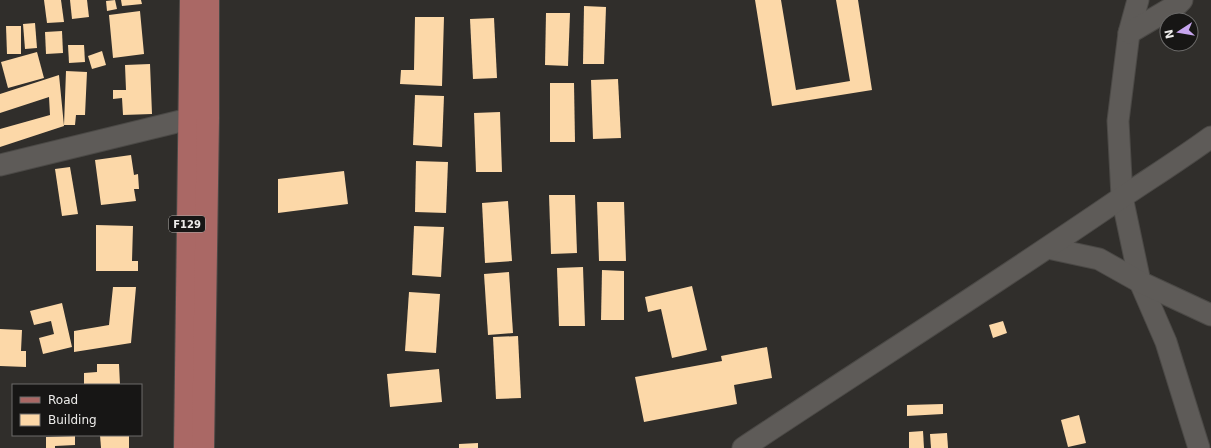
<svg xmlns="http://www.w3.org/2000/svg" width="1211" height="448" viewBox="0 0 1211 448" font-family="'DejaVu Sans',sans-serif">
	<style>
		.building { fill: #fcd8a8 }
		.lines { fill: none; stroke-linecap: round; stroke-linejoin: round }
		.minor-casing { stroke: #4b4946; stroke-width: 23 }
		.primary-casing { stroke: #4b4946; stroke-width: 24 }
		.minor { stroke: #5e5b58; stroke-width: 21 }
		.primary { stroke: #aa6865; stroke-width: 22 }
		.labels { text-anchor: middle; stroke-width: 4; stroke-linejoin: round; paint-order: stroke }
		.shield { fill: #171615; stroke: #acaba9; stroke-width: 1 }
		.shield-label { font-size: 10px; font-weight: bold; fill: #ecebe9 }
	</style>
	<rect width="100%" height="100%" fill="#302e2b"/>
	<g class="building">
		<path d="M44,0H61L64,22L47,23Z"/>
		<path d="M70,0H87L89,17L72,19Z"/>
		<path d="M115,0L117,9L107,11L106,1Z"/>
		<path d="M121,0H141L142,4L122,6Z"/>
		<path d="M755,0H781L796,90L850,81L836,0H858L872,90L772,106Z"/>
		<path d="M584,6L606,7L604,64H583Z"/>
		<path d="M140,11L144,54L113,58L109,15Z"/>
		<path d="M546,13H570L568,66L545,65Z"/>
		<path d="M415,17H444L442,86L400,84L401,70H414Z"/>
		<path d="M494,18L497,78L473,79L470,19Z"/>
		<path d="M35,23L37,48L25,49L23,24Z"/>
		<path d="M6,26H21V54H7Z"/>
		<path d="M62,31L63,53L46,54L45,32Z"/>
		<path d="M68,45H84L85,62L69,63Z"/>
		<path d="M102,51L106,65L92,69L88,56Z"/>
		<path d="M37,52L44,78L8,88L1,62Z"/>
		<path d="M150,64L152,114L123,115L122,98L113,99V90H126L125,65Z"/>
		<path d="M66,71L87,72L85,115H76L75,125H64Z"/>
		<path d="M59,75L64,126L0,147V129L50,115L49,97L0,113V94Z"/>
		<path d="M618,79L621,138L593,139L591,80Z"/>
		<path d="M550,83H574L575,142H550Z"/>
		<path d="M415,95L444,96L442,147L413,145Z"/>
		<path d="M500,112L502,172H476L474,113Z"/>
		<path d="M131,155L134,175L138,174L139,189H134L136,201L101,205L95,160Z"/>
		<path d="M416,161L448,162L446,213L415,212Z"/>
		<path d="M70,167L78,214L62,216L55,169Z"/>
		<path d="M344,171L348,204L278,213V179Z"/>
		<path d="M549,195H575L577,253L551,254Z"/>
		<path d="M508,201L512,261L485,263L482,203Z"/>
		<path d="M597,202H624L626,261H599Z"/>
		<path d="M96,225L133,226L132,261H138V271H96Z"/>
		<path d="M414,226L444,227L441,277L412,275Z"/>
		<path d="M583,267L585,326H559L557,268Z"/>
		<path d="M602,270L624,271V320H601Z"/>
		<path d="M509,272L513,333L488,335L484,274Z"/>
		<path d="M692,286L707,350L672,358L661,309L648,312L645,297Z"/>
		<path d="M113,287H136L131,343L74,352V331L109,325Z"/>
		<path d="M409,292L440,294L436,353L405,351Z"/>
		<path d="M62,303L72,347L43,354L39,338L54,334L51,321L34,325L30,311Z"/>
		<path d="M1003,321L1007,333L993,338L989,325Z"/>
		<path d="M0,329L22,330L21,351H26V367L0,366Z"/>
		<path d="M518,336L521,398L496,399L493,337Z"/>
		<path d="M767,347L772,378L734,385L737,404L644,422L635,377L722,361L721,356Z"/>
		<path d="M97,364H119L120,385H84V373L97,372Z"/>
		<path d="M439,369L442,402L390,407L387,374Z"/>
		<path d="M943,404V414L907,416V405Z"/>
		<path d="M1079,415L1086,443L1068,447L1061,420Z"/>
		<path d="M923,431L924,448H909V432Z"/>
		<path d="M947,433L948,448H931L930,434Z"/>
		<path d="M100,435H129V448H101Z"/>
		<path d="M75,436V445L55,446V448H46V437Z"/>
		<path d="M478,443V448H459V444Z"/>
	</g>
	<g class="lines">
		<g class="minor-casing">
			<g id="minor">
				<path d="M1138,0L1129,33L1118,121L1122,197L1140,282L1166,342L1199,448"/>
				<path d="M1129,33L1178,4L1182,0"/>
				<path d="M0,165L189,119"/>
				<path d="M1048,248L1099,259L1140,282L1211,315"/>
				<path d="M743,448C868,365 994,285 1118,200C1149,179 1181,159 1211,137"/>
			</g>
		</g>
		<g class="primary-casing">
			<g id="primary">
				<path d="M185,448L191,0"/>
				<path d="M203,448L208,118V0"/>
			</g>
		</g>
		<use href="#minor" class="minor"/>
		<use href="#primary" class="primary"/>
	</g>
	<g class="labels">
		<rect class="shield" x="169" y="216" width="36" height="16" rx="3"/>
		<g class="shield-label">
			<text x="187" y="228">F129</text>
		</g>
	</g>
	<rect x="12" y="384" width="130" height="52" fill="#171615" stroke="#6c6b6a"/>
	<rect x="20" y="397" width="20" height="6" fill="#aa6865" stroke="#6c6b6a"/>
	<text x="48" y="404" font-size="12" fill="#ecebe9">Road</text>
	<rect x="20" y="414" width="20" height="12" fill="#fcd8a8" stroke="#6c6b6a"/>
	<text x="48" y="424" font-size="12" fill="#ecebe9">Building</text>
	<g transform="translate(1179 32) rotate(258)"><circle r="19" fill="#171615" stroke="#6c6b6a"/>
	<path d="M0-3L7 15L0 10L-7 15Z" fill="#c7a6ef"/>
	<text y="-6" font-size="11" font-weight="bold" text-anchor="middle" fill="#ecebe9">N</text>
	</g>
</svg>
